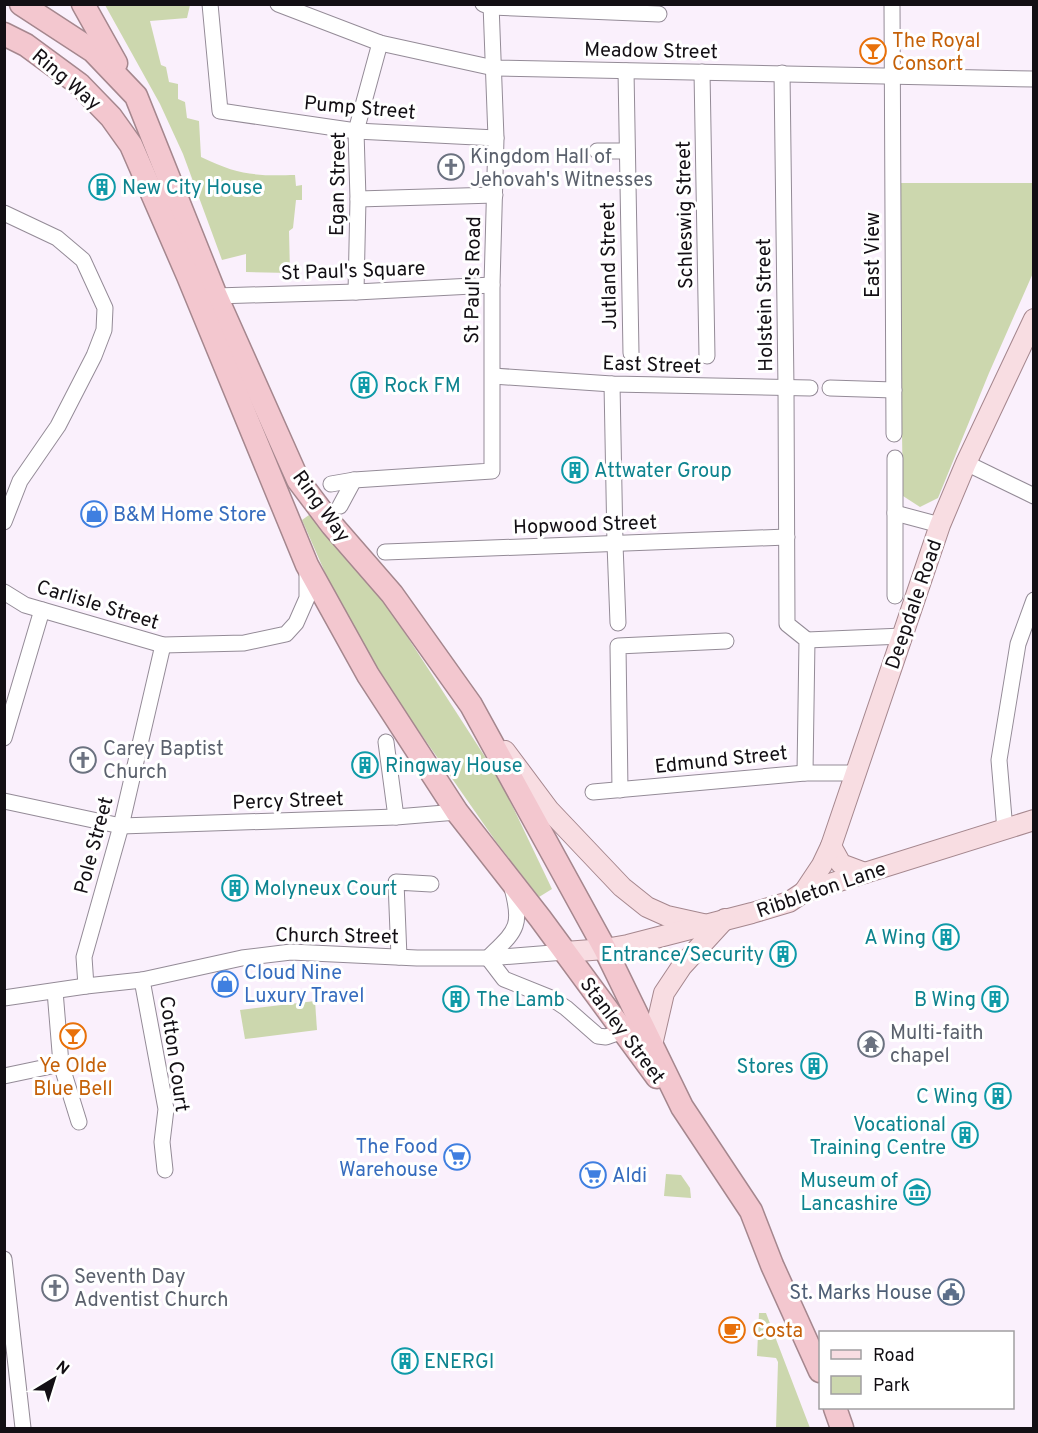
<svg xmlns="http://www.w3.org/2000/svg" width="1038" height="1433" viewBox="0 0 1038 1433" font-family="Overpass,sans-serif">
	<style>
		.green { fill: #ccd7ae }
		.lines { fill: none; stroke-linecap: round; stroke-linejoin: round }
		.minor-casing { stroke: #948b97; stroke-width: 17 }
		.major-casing { stroke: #a5878e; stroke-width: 22 }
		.highway-casing { stroke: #a5878e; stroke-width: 25 }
		.minor { stroke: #fff; stroke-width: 15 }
		.major { stroke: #f8dde2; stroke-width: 20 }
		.highway { stroke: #f3c7cf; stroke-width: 22 }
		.labels { text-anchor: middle; stroke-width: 6; stroke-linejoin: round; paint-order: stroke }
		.food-label { font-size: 20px; fill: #c56008; stroke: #fff; text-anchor: start }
		.street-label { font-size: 20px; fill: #130f14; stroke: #fff }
		.worship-label { font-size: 20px; fill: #5b616d; stroke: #fff; text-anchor: start }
		.culture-label { font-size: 20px; fill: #0d838f; stroke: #fff; text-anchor: start }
		.shop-label { font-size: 20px; fill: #366cbe; stroke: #fff; text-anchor: start }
		.service-label { font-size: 20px; fill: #4e5e75; stroke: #fff; text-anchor: end }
	</style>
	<rect width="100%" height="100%" fill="#faf0fc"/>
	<g class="green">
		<path d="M105,5H190L187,18L150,21L161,65L166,67L169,82L178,84V99L185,102L187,118L199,121L201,157C238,175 255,176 295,175L296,186L302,185V200H296L293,228L289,231L290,273L246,272V254L222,260L183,154L160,104Z"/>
		<path d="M898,183H1033V273L989,373L938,498L920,507L903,496Z"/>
		<path d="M309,515L371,581L429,670L500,780L552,889L539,897L497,843L372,664L341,609L302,520Z"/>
		<path d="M315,1001L317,1030L245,1039L240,1010Z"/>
		<path d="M666,1174L681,1175L690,1188L691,1198L664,1196Z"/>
		<path d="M759,1313H766L810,1428H776L778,1362L776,1358L757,1356Z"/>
	</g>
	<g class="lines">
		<g class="minor-casing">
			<g id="minor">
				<path d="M210,4L220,111L356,131L496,138"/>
				<path d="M278,4L380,43L494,68L1034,79"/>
				<path d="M483,4L491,7L659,14"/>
				<path d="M892,4L894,434"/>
				<path d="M626,71L631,353"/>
				<path d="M702,72L707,356"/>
				<path d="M782,73L786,388L787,624L807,640L805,773"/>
				<path d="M597,151H627"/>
				<path d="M358,199L495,195"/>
				<path d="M4,213L57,238L83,260L105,308L104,330L94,356L58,426L20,481L4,522"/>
				<path d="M356,292L358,199L356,131L380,43"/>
				<path d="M216,296L356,292L492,285"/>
				<path d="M493,376L612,384L810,388"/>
				<path d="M612,384L615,544L618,623"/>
				<path d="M830,388L894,390"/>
				<path d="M895,458V596"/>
				<path d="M966,463L1034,496"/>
				<path d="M331,484L354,480L492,471V285L496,138L491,4"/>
				<path d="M340,506L354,480"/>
				<path d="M895,513L940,525"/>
				<path d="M385,552L787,537"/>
				<path d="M4,592L25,605L163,645L244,643L286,634L296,623L307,598V568"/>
				<path d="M807,640L903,636"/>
				<path d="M4,738L42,610"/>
				<path d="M386,742L396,817"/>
				<path d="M620,790L618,646L726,641"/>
				<path d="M593,792L805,773H854"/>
				<path d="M4,801L121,826L396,817L457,812"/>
				<path d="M1005,830L999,760L1018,644L1034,600"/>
				<path d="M512,888C523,928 515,931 488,958L504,979L551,998L566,1008L598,1036L606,1037L623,1031"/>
				<path d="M399,957L396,882L431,884"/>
				<path d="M142,980L166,1109L162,1142L165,1170"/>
				<path d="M86,986L84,957L121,826L163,645"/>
				<path d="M55,991L61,1064L79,1122"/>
				<path d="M4,998L86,986L142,980L242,958L291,952L417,958H488L565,952"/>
				<path d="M4,1076L61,1064"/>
				<path d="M4,1259L23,1428"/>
			</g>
		</g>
		<g class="major-casing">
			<g id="major">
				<path d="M505,751L549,810L622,887L647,907L667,916L703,924"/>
				<path d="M831,846L841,864L865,873"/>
				<path d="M804,892L822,865L831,846L940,525L966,463L1034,319"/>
				<path d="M565,952L605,949L628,945L752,913L789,902L804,892L1034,820"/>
				<path d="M652,1045L664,993L682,966L725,919"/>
			</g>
		</g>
		<g class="highway-casing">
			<g id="highway">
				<path d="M21,4L93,51L136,96L216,296L298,480L332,525L392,594L471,705L605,949L682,1107L751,1211L772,1265L820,1371"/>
				<path d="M83,4L116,63"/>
				<path d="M4,34L26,45L79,84L111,117L131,145L188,276L307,565L368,675L457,812L540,918L657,1077"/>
				<path d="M835,1408L842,1428"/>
			</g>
		</g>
		<use href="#minor" class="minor"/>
		<use href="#major" class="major"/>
		<use href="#highway" class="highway"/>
	</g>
	<defs>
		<g id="bar-ring" transform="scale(1.35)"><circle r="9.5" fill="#fff" stroke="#e8710a" stroke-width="1.5"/><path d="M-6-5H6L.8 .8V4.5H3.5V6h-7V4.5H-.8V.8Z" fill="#e8710a"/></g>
		<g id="church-ring" transform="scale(1.35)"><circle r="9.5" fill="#fff" stroke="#6b7280" stroke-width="1.5"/><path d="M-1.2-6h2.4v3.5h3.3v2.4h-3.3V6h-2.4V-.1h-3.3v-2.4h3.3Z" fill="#6b7280"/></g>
		<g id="building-ring" transform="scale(1.35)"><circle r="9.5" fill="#fff" stroke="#0f9aa8" stroke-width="1.5"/><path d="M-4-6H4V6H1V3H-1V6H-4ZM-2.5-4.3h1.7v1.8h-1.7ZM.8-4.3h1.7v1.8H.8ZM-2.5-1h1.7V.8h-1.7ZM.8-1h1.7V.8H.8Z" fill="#0f9aa8"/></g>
		<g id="shop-ring" transform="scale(1.35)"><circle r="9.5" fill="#fff" stroke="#3f7fe0" stroke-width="1.5"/><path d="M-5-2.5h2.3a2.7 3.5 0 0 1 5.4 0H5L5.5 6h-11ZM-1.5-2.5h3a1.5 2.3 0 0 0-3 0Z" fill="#3f7fe0"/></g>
		<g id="temple-ring" transform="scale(1.35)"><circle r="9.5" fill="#fff" stroke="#6b7280" stroke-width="1.5"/><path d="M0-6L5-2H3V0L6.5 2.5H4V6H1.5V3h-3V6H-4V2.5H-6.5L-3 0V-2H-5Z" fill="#6b7280"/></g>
		<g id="supermarket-ring" transform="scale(1.35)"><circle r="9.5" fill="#fff" stroke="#3f7fe0" stroke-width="1.5"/><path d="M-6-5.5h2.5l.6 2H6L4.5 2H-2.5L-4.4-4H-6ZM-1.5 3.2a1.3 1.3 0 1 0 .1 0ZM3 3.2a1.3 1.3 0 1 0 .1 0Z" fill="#3f7fe0"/></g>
		<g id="museum-ring" transform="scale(1.35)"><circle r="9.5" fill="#fff" stroke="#0f9aa8" stroke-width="1.5"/><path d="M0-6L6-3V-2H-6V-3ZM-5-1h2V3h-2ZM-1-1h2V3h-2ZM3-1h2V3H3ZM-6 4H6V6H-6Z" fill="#0f9aa8"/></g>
		<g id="civic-ring" transform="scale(1.35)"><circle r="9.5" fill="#fff" stroke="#5c6f8a" stroke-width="1.5"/><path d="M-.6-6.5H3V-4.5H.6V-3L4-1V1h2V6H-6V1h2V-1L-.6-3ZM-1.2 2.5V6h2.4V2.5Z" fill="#5c6f8a"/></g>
		<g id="cafe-ring" transform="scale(1.35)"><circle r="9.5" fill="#fff" stroke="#e8710a" stroke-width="1.5"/><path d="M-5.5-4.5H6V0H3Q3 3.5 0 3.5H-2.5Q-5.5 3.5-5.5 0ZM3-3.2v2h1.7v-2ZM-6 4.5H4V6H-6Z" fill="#e8710a"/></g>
	</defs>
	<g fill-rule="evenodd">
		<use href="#bar-ring" x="873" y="51"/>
		<use href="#church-ring" x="451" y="167"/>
		<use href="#building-ring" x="102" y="187"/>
		<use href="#building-ring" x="364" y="385"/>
		<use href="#building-ring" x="575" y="470"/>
		<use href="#shop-ring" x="94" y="514"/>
		<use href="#church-ring" x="83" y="760"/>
		<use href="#building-ring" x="365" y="765"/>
		<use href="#building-ring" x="235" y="888"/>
		<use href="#building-ring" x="946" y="937"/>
		<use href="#building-ring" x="783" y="954"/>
		<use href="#shop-ring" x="225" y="984"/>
		<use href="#building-ring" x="456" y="999"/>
		<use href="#building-ring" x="995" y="999"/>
		<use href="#bar-ring" x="73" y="1036"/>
		<use href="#temple-ring" x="871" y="1044"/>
		<use href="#building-ring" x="814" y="1066"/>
		<use href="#building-ring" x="998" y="1096"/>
		<use href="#building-ring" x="965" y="1135"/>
		<use href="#supermarket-ring" x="457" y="1157"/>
		<use href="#supermarket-ring" x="593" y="1175"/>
		<use href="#museum-ring" x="917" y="1192"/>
		<use href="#church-ring" x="55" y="1288"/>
		<use href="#civic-ring" x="951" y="1292"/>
		<use href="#cafe-ring" x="732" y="1330"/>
		<use href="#building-ring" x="405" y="1361"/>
	</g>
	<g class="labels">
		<g class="food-label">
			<text x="892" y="47">The Royal<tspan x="892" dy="23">Consort</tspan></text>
			<text x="73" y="1072" text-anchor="middle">Ye Olde<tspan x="73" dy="23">Blue Bell</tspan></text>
			<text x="752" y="1337">Costa</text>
		</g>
		<g class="street-label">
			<text transform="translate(651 50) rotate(1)" y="7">Meadow Street</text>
			<text transform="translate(67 79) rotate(40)" y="7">Ring Way</text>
			<text transform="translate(360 107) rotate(5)" y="7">Pump Street</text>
			<text transform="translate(337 184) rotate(-89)" y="7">Egan Street</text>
			<text transform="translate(684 215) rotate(-91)" y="7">Schleswig Street</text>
			<text transform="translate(872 255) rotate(-90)" y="7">East View</text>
			<text transform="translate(608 266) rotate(-91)" y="7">Jutland Street</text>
			<text transform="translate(353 270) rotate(-2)" y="7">St Paul's Square</text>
			<text transform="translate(472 280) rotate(-89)" y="7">St Paul's Road</text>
			<text transform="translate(764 305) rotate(-91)" y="7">Holstein Street</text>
			<text transform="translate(652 364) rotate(2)" y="7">East Street</text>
			<text transform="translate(322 506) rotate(54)" y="7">Ring Way</text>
			<text transform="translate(585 524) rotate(-2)" y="7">Hopwood Street</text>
			<text transform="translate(98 604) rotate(17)" y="7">Carlisle Street</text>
			<text transform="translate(913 604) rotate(-71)" y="7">Deepdale Road</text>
			<text transform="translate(721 759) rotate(-6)" y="7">Edmund Street</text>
			<text transform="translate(288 800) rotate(-2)" y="7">Percy Street</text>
			<text transform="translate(93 845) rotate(-75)" y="7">Pole Street</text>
			<text transform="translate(821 889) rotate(-19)" y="7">Ribbleton Lane</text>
			<text transform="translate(337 935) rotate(1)" y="7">Church Street</text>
			<text transform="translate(623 1030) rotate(53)" y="7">Stanley Street</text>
			<text transform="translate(175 1054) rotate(82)" y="7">Cotton Court</text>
		</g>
		<g class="worship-label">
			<text x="470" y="163">Kingdom Hall of<tspan x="470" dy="23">Jehovah's Witnesses</tspan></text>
			<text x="103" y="755">Carey Baptist<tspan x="103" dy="23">Church</tspan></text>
			<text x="890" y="1039">Multi-faith<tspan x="890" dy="23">chapel</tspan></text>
			<text x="74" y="1283">Seventh Day<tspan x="74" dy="23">Adventist Church</tspan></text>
		</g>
		<g class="culture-label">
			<text x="122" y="194">New City House</text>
			<text x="384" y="392">Rock FM</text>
			<text x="594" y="477">Attwater Group</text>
			<text x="385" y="772">Ringway House</text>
			<text x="254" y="895">Molyneux Court</text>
			<text x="926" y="944" text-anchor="end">A Wing</text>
			<text x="764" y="961" text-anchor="end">Entrance/Security</text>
			<text x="476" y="1006">The Lamb</text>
			<text x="976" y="1006" text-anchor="end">B Wing</text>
			<text x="794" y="1073" text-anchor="end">Stores</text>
			<text x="978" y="1103" text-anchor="end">C Wing</text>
			<text x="946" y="1131" text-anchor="end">Vocational<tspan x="946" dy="23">Training Centre</tspan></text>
			<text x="898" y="1187" text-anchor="end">Museum of<tspan x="898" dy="23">Lancashire</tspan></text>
			<text x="424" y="1368">ENERGI</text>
		</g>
		<g class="shop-label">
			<text x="113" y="521">B&amp;M Home Store</text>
			<text x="244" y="979">Cloud Nine<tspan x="244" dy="23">Luxury Travel</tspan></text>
			<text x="438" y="1153" text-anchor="end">The Food<tspan x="438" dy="23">Warehouse</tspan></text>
			<text x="612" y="1182">Aldi</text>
		</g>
		<g class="service-label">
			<text x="932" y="1299">St. Marks House</text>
		</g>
	</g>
	<rect width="1038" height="1433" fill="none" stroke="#130f14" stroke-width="12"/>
	<rect x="819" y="1331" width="195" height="78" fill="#ffffff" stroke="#a19fa1" stroke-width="1.5"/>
	<rect x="831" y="1350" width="30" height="9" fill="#f8dde2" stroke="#a19fa1" stroke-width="1.5"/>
	<text x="873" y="1361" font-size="18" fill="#130f14">Road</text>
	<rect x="831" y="1376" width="30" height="18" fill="#ccd7ae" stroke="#a19fa1" stroke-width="1.5"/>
	<text x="873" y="1391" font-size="18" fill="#130f14">Park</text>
	<g transform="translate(54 1379) rotate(38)" stroke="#ffffff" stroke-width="4.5" paint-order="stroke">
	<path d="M0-4.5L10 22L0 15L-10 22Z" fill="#130f14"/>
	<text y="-9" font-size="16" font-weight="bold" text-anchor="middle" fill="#130f14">N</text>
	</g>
</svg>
